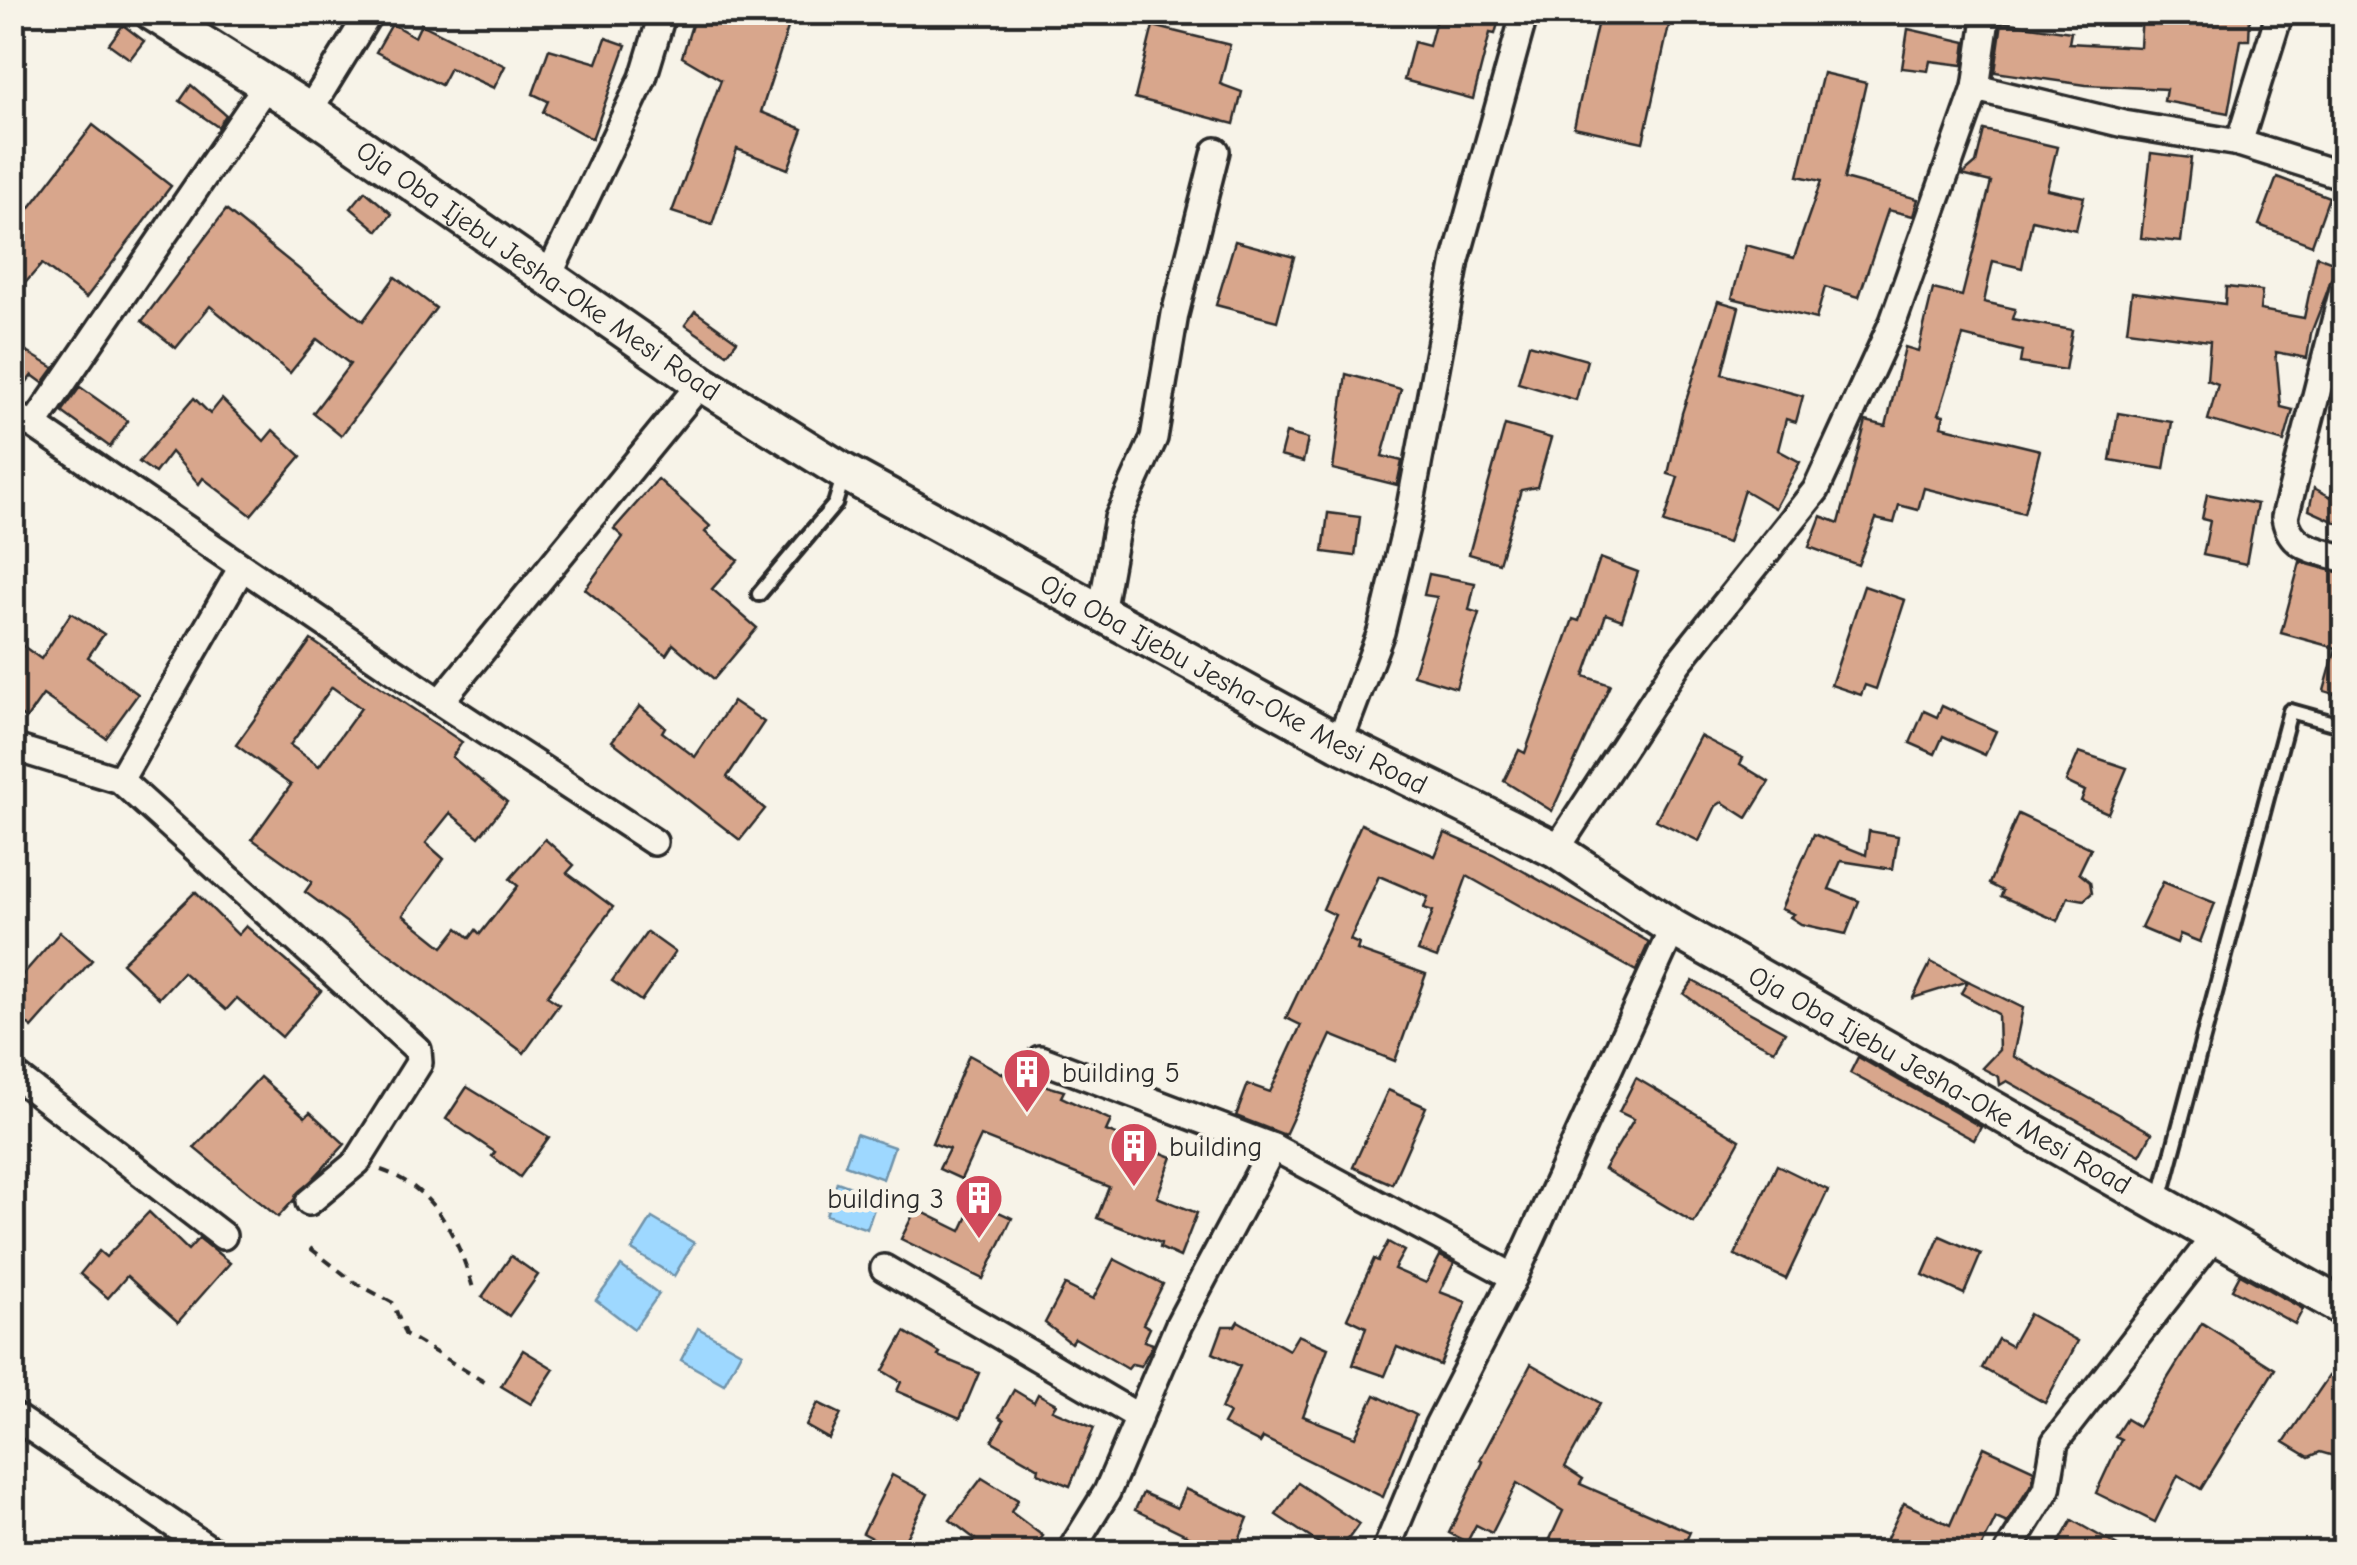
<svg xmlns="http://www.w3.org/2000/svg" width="2357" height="1565" viewBox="0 0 2357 1565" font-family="'Comic Neue',sans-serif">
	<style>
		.water { fill: #9ed8ff; stroke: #7093aa; stroke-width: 2.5 }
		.building { fill: #d8a68c; stroke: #2b2b2b; stroke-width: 2.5; fill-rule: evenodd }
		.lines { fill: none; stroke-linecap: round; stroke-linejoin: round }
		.lane-casing { stroke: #2b2b2b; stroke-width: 20 }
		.street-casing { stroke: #2b2b2b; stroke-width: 32 }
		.secondary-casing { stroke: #2b2b2b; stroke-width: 42 }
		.path { stroke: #2b2b2b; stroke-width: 4; stroke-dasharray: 10 8; stroke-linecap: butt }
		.lane { stroke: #f7f3e8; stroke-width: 12 }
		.street { stroke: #f7f3e8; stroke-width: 25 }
		.secondary { stroke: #f7f3e8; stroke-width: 35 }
		.labels { text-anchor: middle; stroke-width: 9; stroke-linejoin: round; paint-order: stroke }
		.street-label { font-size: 28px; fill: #2b2b2b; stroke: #f7f3e8 }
		.poi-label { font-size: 28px; fill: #2b2b2b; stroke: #f7f3e8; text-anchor: start }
	</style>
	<rect width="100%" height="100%" fill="#f7f3e8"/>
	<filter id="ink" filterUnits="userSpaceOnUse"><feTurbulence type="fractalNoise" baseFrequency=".01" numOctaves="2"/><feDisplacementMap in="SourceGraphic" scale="20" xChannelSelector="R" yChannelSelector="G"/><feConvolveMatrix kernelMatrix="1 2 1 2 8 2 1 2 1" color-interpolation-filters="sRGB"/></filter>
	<g filter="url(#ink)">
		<g class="water">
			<path d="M856,1134L894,1147L883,1179L845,1165Z"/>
			<path d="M837,1182L878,1197L867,1229L826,1215Z"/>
			<path d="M652,1218L694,1243L674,1276L632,1250Z"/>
			<path d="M621,1266L659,1294L634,1329L596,1300Z"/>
			<path d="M698,1328L741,1352L724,1384L681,1360Z"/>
		</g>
		<g class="building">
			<path d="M696,12H793L761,112L803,129L788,169L737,149L712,225L672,212L721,80L682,57Z"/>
			<path d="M1438,12H1501L1495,34L1490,33L1473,99L1404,80L1414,42L1429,46Z"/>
			<path d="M1600,12H1672L1643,142L1574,127Z"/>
			<path d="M2142,12L2250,16L2249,40H2241L2228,113L2164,101L2166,89L2086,85L1995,72L2002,22L2071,32L2069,43L2140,47Z"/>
			<path d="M392,24L415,37L421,24L505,66L494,88L450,68L441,85L376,52Z"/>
			<path d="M123,25L144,41L130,59L109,44Z"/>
			<path d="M1153,26L1230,45L1220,84L1242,92L1234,124L1135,98Z"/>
			<path d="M1908,29L1966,42L1963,65L1930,61L1928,71L1902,68Z"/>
			<path d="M606,38L626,45L592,139L543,112L548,101L533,94L549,49L597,63Z"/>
			<path d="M1823,73L1866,83L1844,179L1918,199L1913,216L1888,210L1859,297L1825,287L1816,319L1732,298L1746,245L1794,258L1821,181L1798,176Z"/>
			<path d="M191,85L226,115L218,127L180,101Z"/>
			<path d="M93,125L171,186L86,298L42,264L12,298V231Z"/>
			<path d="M1984,130L2057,147L2047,189L2084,197L2076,230L2032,220L2022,268L1993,261L1984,302L2015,309L2012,319L2072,330L2065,370L2020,363L2022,351L1963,336L1939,414L1944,415L1941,426L2040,450L2024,513L1924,488L1918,510L1899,505L1894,523L1876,519L1858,565L1809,547L1821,516L1839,523L1866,421L1886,426L1905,347L1918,351L1933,289L1962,296L1991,182L1962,175L1976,163Z"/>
			<path d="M2151,153L2191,158L2181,242L2141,238Z"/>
			<path d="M2277,177L2329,197L2312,245L2259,225Z"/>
			<path d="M365,191L392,214L378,231L351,208Z"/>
			<path d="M226,210L363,321L395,277L436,308L341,436L313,413L350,364L317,339L290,373L210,306L176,348L142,321Z"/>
			<path d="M1235,241L1294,257L1277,321L1216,305Z"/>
			<path d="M2317,256L2338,264L2311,333L2307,358L2276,352L2281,407L2293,410L2284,442L2208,420L2218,384L2207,380L2210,341L2127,330L2132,292L2225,304L2226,287L2262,291L2260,310L2304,318Z"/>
			<path d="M1718,301L1739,307L1722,374L1803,396L1796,422L1786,419L1778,450L1800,462L1775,508L1744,490L1728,543L1664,523L1678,477L1668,474L1682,413Z"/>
			<path d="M695,311L737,341L727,354L685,325Z"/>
			<path d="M12,343L54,368L43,383L32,375L26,383L12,373Z"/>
			<path d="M1529,344L1587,360L1576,400L1518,383Z"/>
			<path d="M1346,374L1401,389L1382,456L1402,461L1397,485L1333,469Z"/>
			<path d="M80,387L128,421L110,447L62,412Z"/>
			<path d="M194,398L210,414L222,399L264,441L273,430L301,456L251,515L203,478L199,484L171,452L155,473L139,462Z"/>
			<path d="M2118,413L2172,422L2164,469L2110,460Z"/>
			<path d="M1505,425L1551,438L1537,487L1521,490L1499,563L1469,554Z"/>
			<path d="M1286,433L1308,439L1303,462L1280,456Z"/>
			<path d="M2341,467H2344V526L2309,510L2314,488L2331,497Z"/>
			<path d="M658,479L710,526L705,532L738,560L712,589L757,628L714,679L673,644L666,655L585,589L623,537L614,529Z"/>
			<path d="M2207,494L2257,504L2246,564L2203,555L2210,521L2202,519Z"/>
			<path d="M1328,513L1360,517L1355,556L1323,552Z"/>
			<path d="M1600,558L1638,572L1622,620L1606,614L1584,676L1610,685L1552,811L1504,781L1519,750L1525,753L1573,619L1579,621Z"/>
			<path d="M2300,562L2344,574V697L2324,691L2336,648L2281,633Z"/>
			<path d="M1429,574L1475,583L1469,610L1479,613L1456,688L1413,675L1437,597L1424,595Z"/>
			<path d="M1864,586L1905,600L1876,689L1865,685L1861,695L1831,685Z"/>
			<path d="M71,613L104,634L88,657L138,694L106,738L43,695L26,719L12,709V638L41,659Z"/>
			<path d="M311,640L462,742L452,757L507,802L479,837L450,813L426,843L444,859L403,915L443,947L458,928L470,938L476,930L480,934L518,886L510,879L545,839L574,865L567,873L613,907L547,996L559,1004L524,1053L305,892L312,882L252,839L291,785L236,745ZM332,687L361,708L319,766L290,745Z"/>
			<path d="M733,701L764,722L727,777L765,809L740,840L612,741L640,706L665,727L662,732L695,757Z"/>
			<path d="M1942,706L1996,731L1985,755L1943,736L1935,754L1910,743L1924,711L1937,717Z"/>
			<path d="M1700,736L1743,758L1740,764L1769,782L1747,818L1722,802L1716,806L1699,841L1656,820Z"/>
			<path d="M2079,752L2127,768L2108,813L2081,801L2085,791L2066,782Z"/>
			<path d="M2018,814L2091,848L2079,873L2090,882L2092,893L2084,900L2068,897L2058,921L2001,896L2003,891L1989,884Z"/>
			<path d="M1361,824L1435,856L1445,833L1493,854L1649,942L1636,971L1467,876L1437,958L1418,951L1433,911L1424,908L1428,897L1379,876L1350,940L1359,944L1357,950L1426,974L1395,1061L1331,1035L1285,1135L1236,1116L1248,1084L1270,1092L1301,1025L1286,1018L1335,915L1323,909Z"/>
			<path d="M1869,831L1898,836L1893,869L1841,861L1829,889L1859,901L1846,934L1801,924L1790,917L1794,914L1781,909L1814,834L1866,855Z"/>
			<path d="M2163,882L2215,903L2200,942L2180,934L2177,943L2141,928Z"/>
			<path d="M195,892L238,935L246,926L321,991L282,1037L237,998L226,1010L183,972L159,998L122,963Z"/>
			<path d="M60,932L92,960L32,1028L12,1011V987Z"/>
			<path d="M647,932L675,952L641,1001L612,981Z"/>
			<path d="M1931,962L1968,981L1913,998Z"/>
			<path d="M1693,981L1785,1032L1774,1050L1730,1028L1684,994Z"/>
			<path d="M1968,981L2023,1008L2013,1056L2152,1133L2140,1155L2007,1081L2000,1085L1999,1077L1982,1068L1999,1050L1998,1014L1961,993Z"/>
			<path d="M969,1055L1002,1073L1064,1091L1061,1097L1111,1120L1106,1131L1172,1157L1157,1197L1197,1213L1180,1257L1160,1248L1161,1243L1097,1218L1109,1187L981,1136L961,1179L939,1169L949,1149L932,1143Z"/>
			<path d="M1858,1057L1981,1127L1974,1140L1850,1073Z"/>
			<path d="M260,1077L305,1117L310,1112L345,1144L278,1217L194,1148Z"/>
			<path d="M1636,1078L1740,1140L1694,1223L1604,1169L1634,1119L1619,1112Z"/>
			<path d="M467,1087L549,1137L520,1177L492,1156L495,1152L446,1119Z"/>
			<path d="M1388,1090L1426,1107L1392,1184L1353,1167Z"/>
			<path d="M1777,1165L1828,1190L1786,1279L1735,1255Z"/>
			<path d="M975,1201L1012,1218L983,1279L901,1239L916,1209L961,1231Z"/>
			<path d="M149,1212L188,1250L199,1238L230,1263L178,1322L127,1276L108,1298L80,1274L99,1251L106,1257Z"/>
			<path d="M1940,1236L1981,1254L1964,1294L1923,1275Z"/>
			<path d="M1388,1242L1404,1251L1394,1269L1426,1283L1440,1256L1454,1263L1440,1292L1466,1302L1440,1365L1397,1347L1385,1376L1353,1365L1366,1327L1347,1318L1374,1259L1378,1261Z"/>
			<path d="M511,1256L538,1275L509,1316L482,1297Z"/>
			<path d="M1114,1259L1163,1284L1143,1324L1150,1328L1144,1341L1153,1344L1141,1366L1132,1364L1128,1369L1075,1338L1071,1343L1045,1323L1065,1285L1093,1299Z"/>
			<path d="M2240,1274L2303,1309L2295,1324L2232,1289Z"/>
			<path d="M2029,1314L2078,1341L2045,1403L1982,1368L1998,1339L2011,1346Z"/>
			<path d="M1238,1321L1289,1350L1298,1335L1328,1348L1303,1416L1355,1437L1375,1395L1416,1415L1383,1497L1263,1438L1260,1443L1223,1424L1229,1413L1221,1409L1240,1366L1213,1353L1223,1326H1235Z"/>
			<path d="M2202,1323L2275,1369L2201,1489L2178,1475L2155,1522L2096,1493L2121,1439L2115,1436L2126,1419L2138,1426Z"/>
			<path d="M905,1332L940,1353L938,1356L979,1373L960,1418L897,1391L901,1382L883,1371Z"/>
			<path d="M523,1350L554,1369L531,1404L501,1386Z"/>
			<path d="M1531,1364L1600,1403L1565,1467L1583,1479L1580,1484L1690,1532L1681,1552H1544L1563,1511L1517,1483L1492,1533L1476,1525L1467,1542L1449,1533L1483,1462L1480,1460Z"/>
			<path d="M2329,1376L2344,1386V1432L2337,1457L2320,1452L2309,1457L2284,1442Z"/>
			<path d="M1014,1390L1034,1402L1038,1394L1056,1404L1052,1410L1094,1428L1070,1486L1038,1473L1039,1468L992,1441L1004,1420L999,1417Z"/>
			<path d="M818,1403L841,1414L829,1439L806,1426Z"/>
			<path d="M1984,1447L2034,1470L2032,1483L2007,1523L1996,1518L1979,1552H1911L1886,1540L1904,1503L1950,1525Z"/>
			<path d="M892,1475L928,1494L899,1552L863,1533Z"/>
			<path d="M982,1478L1018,1500L1011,1512L1043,1536L1031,1552H966L975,1539L950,1520Z"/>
			<path d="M1298,1483L1359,1524L1339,1552H1332L1276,1515Z"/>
			<path d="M1185,1489L1248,1518L1234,1552H1194L1199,1541L1135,1510L1143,1493L1177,1508Z"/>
			<path d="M2072,1520L2128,1552H2054Z"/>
		</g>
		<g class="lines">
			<g class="lane-casing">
				<g id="lane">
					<path d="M759,594L835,504L844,474"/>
					<path d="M2160,1200L2290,711L2344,726"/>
				</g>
			</g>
			<g class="street-casing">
				<g id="street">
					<path d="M1976,88L2124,124L2239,143L2344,176"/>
					<path d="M309,111L370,12"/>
					<path d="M2239,143L2280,12"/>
					<path d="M547,279L643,78L663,12"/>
					<path d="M2344,286L2285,517C2290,549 2317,550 2344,558"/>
					<path d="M12,415L34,425L440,702L701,383"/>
					<path d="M34,425L267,84"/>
					<path d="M1101,613L1118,518L1154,438L1175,314L1216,151"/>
					<path d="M440,702L654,842"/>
					<path d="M1339,743L1381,632L1408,518L1456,260L1525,12"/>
					<path d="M12,747L120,780L418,1050L419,1063L357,1162L309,1202"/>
					<path d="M120,780L241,569"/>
					<path d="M1556,850L1678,663L1816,490L1893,322L1976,88L1987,12"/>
					<path d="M1040,1059L1273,1147"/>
					<path d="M12,1073L223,1236"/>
					<path d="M884,1268L1137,1416"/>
					<path d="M12,1415L214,1552"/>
					<path d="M1070,1552L1107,1492L1179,1324L1273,1147L1514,1277"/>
					<path d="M1385,1552L1438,1425L1514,1277L1673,928"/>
					<path d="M2008,1552L2047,1489L2055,1442L2215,1236"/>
				</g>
			</g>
			<g class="secondary-casing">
				<g id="secondary">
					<path id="s1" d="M152,12L309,111L701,383L844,472L1339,743L1556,850L1673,928L2344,1308"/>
				</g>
			</g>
			<g class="path">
				<path d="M381,1170C435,1188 458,1238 473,1288"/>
				<path d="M310,1248L354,1282L393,1303L405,1334L486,1383"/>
			</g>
			<use href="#lane" class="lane"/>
			<use href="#street" class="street"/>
			<use href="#secondary" class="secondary"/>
		</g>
	</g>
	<defs>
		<g id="building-pin" transform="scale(2.5)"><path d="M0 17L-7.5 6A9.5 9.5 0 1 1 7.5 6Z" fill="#d1495b" stroke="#f7f3e8"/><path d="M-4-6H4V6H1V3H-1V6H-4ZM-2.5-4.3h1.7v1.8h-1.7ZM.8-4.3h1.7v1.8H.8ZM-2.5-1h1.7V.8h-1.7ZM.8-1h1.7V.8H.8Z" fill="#fff"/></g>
	</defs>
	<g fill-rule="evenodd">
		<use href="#building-pin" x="1027" y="1072"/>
		<use href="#building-pin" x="1134" y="1146"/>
		<use href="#building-pin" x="979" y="1198"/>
	</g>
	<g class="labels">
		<g class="street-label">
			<text dy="10" stroke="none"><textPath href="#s1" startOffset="465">Oja Oba Ijebu Jesha-Oke Mesi Road</textPath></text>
			<text dy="10" stroke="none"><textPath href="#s1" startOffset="1275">Oja Oba Ijebu Jesha-Oke Mesi Road</textPath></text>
			<text dy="10" stroke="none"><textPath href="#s1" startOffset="2085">Oja Oba Ijebu Jesha-Oke Mesi Road</textPath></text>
		</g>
		<g class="poi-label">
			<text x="1062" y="1082">building 5</text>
			<text x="1169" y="1156">building</text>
			<text x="944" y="1208" text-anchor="end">building 3</text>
		</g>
	</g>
	<rect width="2357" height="1565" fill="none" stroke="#f7f3e8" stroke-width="50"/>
	<rect x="25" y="25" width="2307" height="1515" fill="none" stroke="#2b2b2b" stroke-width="4" filter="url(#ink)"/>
</svg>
